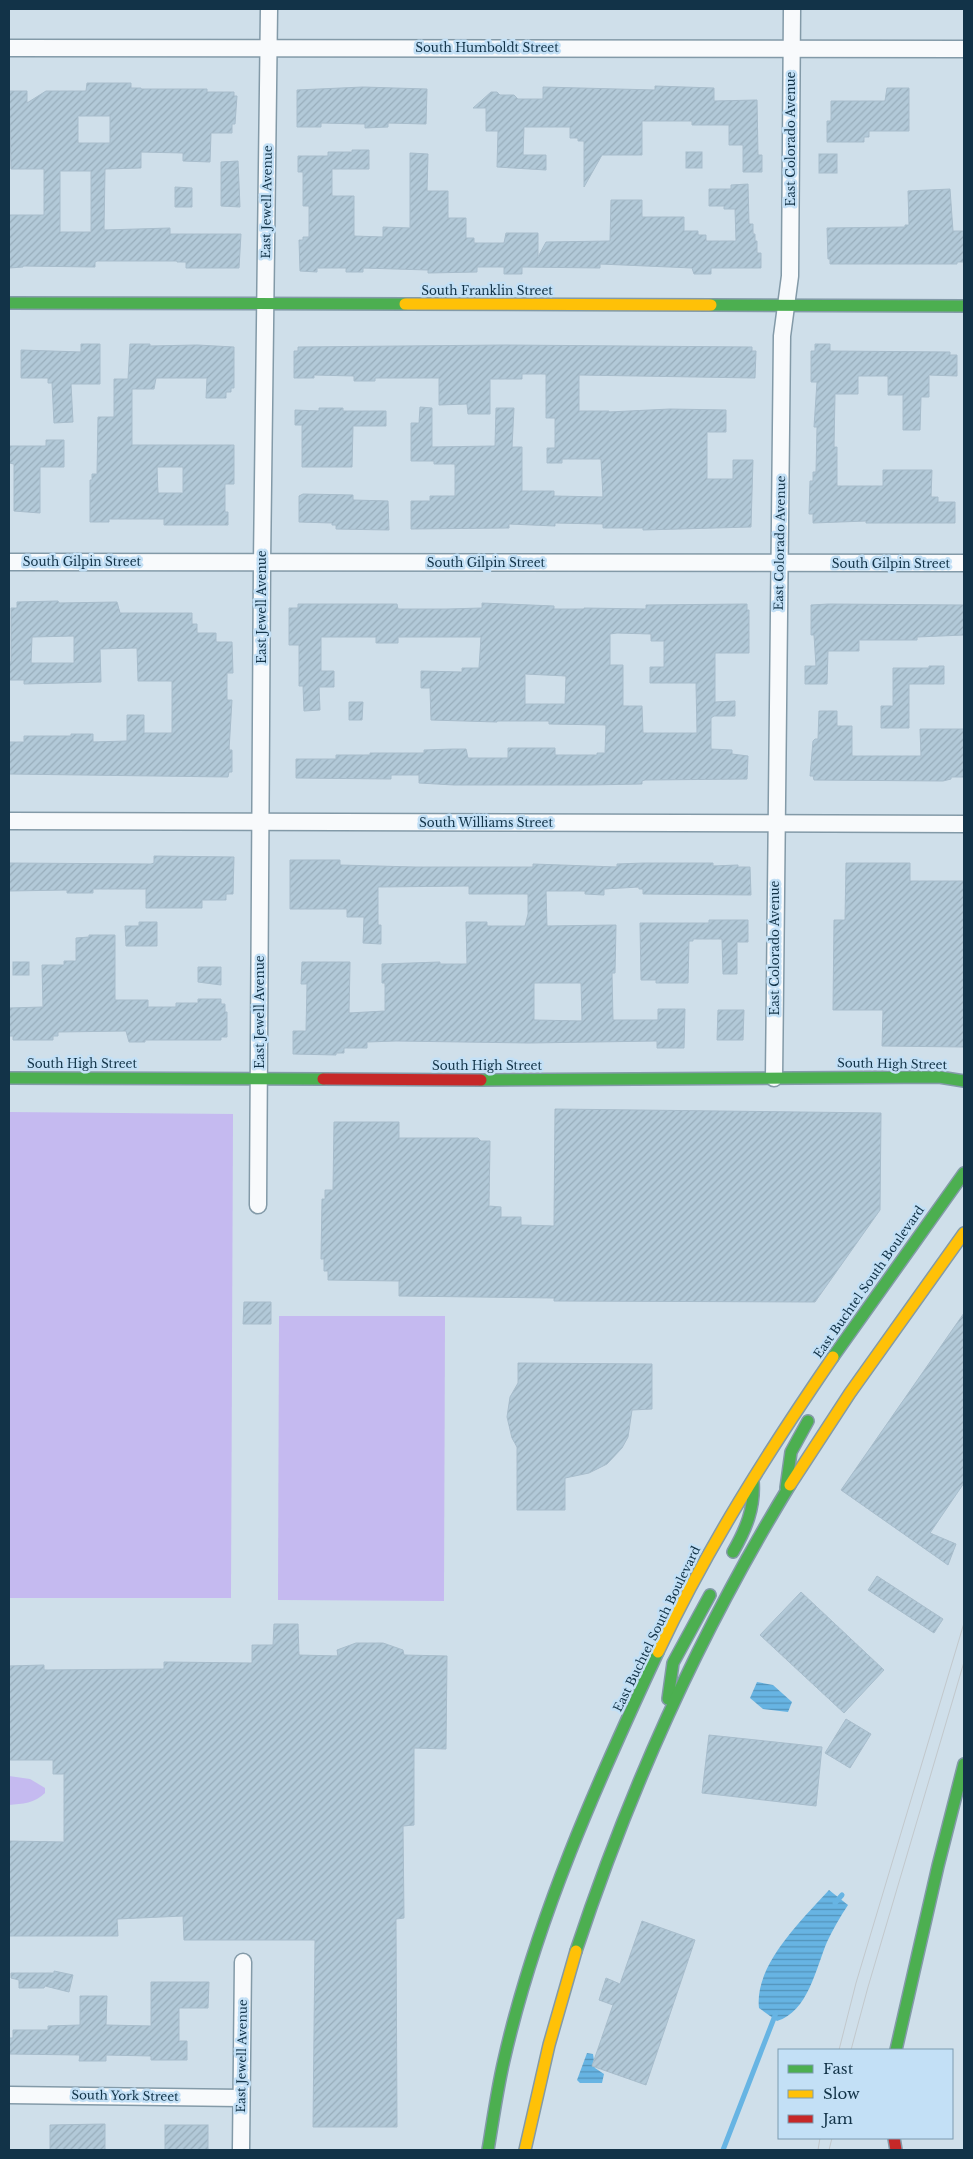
<svg xmlns="http://www.w3.org/2000/svg" width="973" height="2159" viewBox="0 0 973 2159" font-family="'Libre Baskerville',serif">
	<style>
		.grass { fill: #c5baf0 }
		.water { fill: url(#water-rules) }
		.lines { fill: none; stroke-linecap: round; stroke-linejoin: round }
		.stream { stroke: #67b4e3; stroke-width: 5 }
		.building { fill: url(#building-hatch); stroke: #a8bdcc; fill-rule: evenodd }
		.street-casing { stroke: #839aa8; stroke-width: 19 }
		.fast-casing { stroke: #839aa8; stroke-width: 14 }
		.slow-casing { stroke: #839aa8; stroke-width: 14 }
		.jam-casing { stroke: #839aa8; stroke-width: 14 }
		.street { stroke: #f8fafc; stroke-width: 16 }
		.fast { stroke: #4caf50; stroke-width: 11 }
		.slow { stroke: #ffc107; stroke-width: 11 }
		.jam { stroke: #c62828; stroke-width: 11 }
		.tram { stroke: #c2c8cc; stroke-width: 1 }
		.labels { text-anchor: middle; stroke-width: 5; stroke-linejoin: round; paint-order: stroke }
		.street-label { font-size: 12px; fill: #123348; stroke: #c3e0f6 }
	</style>
	<defs>
		<pattern id="water-rules" width="6" height="5" patternUnits="userSpaceOnUse" patternTransform="scale(1.25)"><rect width="6" height="5" fill="#67b4e3"/><path d="M0 2.5h6" fill="none" stroke="#5393ba"/></pattern>
		<pattern id="building-hatch" width="6" height="6" patternUnits="userSpaceOnUse" patternTransform="scale(1.25)"><rect width="6" height="6" fill="#b2c9d8"/><path d="M-1 1l2-2M0 6l6-6M5 7l2-2" fill="none" stroke="#98adbb"/></pattern>
	</defs>
	<rect width="100%" height="100%" fill="#cfdfea"/>
	<g class="grass">
		<path d="M9,1112L233,1114L231,1598H9Z"/>
		<path d="M279,1316H445L444,1601L278,1600Z"/>
		<path d="M9,1776L30,1779L45,1788V1793C35,1803 22,1804 9,1805Z"/>
	</g>
	<g class="water">
		<path d="M757,1682L773,1685L792,1702L788,1712L763,1709L750,1698Z"/>
		<path d="M829,1890L848,1905C840,1917 833,1929 827,1942C816,1968 808,2012 777,2021L759,2008C754,1965 802,1920 829,1890Z"/>
		<path d="M587,2053L593,2054L595,2068L604,2074L602,2083H580L577,2080Z"/>
	</g>
	<g class="lines">
		<g class="stream">
			<path d="M835,1903L842,1895"/>
			<path d="M723,2150L776,2013"/>
		</g>
	</g>
	<g class="building">
		<path d="M87,83H131V88H141V89H207V92H234V96H237L235,124H232V133H211L210,162L183,161V153L141,152V168L105,169L104,230L170,228V234H241L239,268H186V262H177V261H97L95,262V267L23,266V267L9,268V215H44V169H11L9,91H27V103L46,91H86ZM78,116H110V143H78ZM60,171H91V232H60Z"/>
		<path d="M655,86L714,88V101L757,100L758,155H762V172H743V145H729V125H692V121H642V155H602L584,187V141H578V138H570V127H524L523,155H546V170L497,167L498,131H486V108H473L491,92H497L500,95H514L518,99H543V87L655,90Z"/>
		<path d="M363,87L427,89L426,124L388,123V127L365,128V124L321,123V127H297V90Z"/>
		<path d="M887,88H909V131H869V137H864V142H827V121H831V101H885Z"/>
		<path d="M352,150H369V169H332V196H354V236L383,237V227L410,228V153L428,154L427,191H448V218H466V238H474V243H504L506,233H538V257L546,242L610,241L611,200H642V217H684V231H698V235H706V241H736L735,209H724V206H709V189H731V185L748,184L749,224H753V234H755V241H757V253H761V268H711V274H694L692,268L600,264V268L522,267V274H504V267H477V272L428,273V270L363,268V272H346V268H317V272L300,271L299,240H303V237H309V206H303V172H298V156H328V152H352Z"/>
		<rect x="686" y="152" width="16" height="16"/>
		<rect x="819" y="154" width="18" height="19"/>
		<path d="M238,161L240,207L221,206V162Z"/>
		<path d="M175,187L192,188V207H175Z"/>
		<path d="M950,189L953,231H964V262H957V264H830V259H828L827,228L905,227V225H909L908,191Z"/>
		<path d="M81,344H100V384H71L73,422L54,423L52,383H48V378H21V350L81,352Z"/>
		<path d="M130,344H150V346L197,345L234,347V388H231V392H226V398H206L207,378H156L154,389H132V445H234V484H225V512H228V525H164V519H109V522H90V480H92V474H97L98,417H114V379H128ZM157,467H183V493H158Z"/>
		<path d="M815,344H830V351L950,352V355H957V376L929,375V397H921L920,430H903V395H888V376H858V394H835L834,447H837V486H883V470H932L931,497H938V502H955V523H866V521L813,523V514H809L810,481H813V472H816L817,427H814L817,382H811V351H815Z"/>
		<path d="M505,345L752,347V351H756L755,378L579,375V411H609V412L670,409L726,410V432H707V479H733V460H753L751,527L643,530V528H603V524L555,523V526L509,524V528L411,529V501H430V496H455V464H434V461H411V423H419L420,407L432,408V447L495,446L496,408H514L512,447H522V491H554V496L603,497L601,459H562V463H547V448H555V418H546V374H522V379H490V414H468L467,404L439,405V378H375V381H354V376L314,375V378H294V351H298V347Z"/>
		<path d="M319,408H343V411H386V426H353L352,467H302V425H295V410L319,411Z"/>
		<path d="M46,440H64V467H40V513L14,511V464L9,463V446H46Z"/>
		<path d="M303,494L353,495V500L388,501L389,530L336,529V525H332V523L299,522V496Z"/>
		<path d="M58,601L59,603L117,602L120,613H192V624H197V633H216V642H232L233,673H227V700H232L229,750H232V772H229L228,777L9,774V742H24V736H71V734H93V742L127,741V715H144V733H172V681H138L137,648L100,649L101,682L24,684V680H9V662H11V608H17V602ZM74,636V663H31L32,637Z"/>
		<path d="M482,603L554,606V609H584V608L646,609V605L747,604V610H749V653H715V702L735,701V716H714L711,718V749L732,750V754L748,756L747,779L645,780L642,781V784L588,785H454L419,783V775H391V779L296,778V759H336V755H370V753H424V750L453,749H466L468,758H508V748H555V755H597V753H605L606,725L549,724V721H497V722L431,720L430,688H421V671L462,672V668H479L481,637H398V643H376V637H321V671H334V687H319L320,710L304,711L303,686H299V645H289V608H298V604H397L398,609H447L482,608ZM617,633L651,634V641H664V667H650V683H696L697,733H643L642,706H623V665H610V634ZM525,674L566,676L565,704H525Z"/>
		<path d="M829,604L964,605V635L917,637V640H859V651H828L827,684H805V666H816L814,635H811V605Z"/>
		<path d="M929,666H944V684H909V728H881V706H893V668H929Z"/>
		<path d="M349,702H363L362,720H349Z"/>
		<path d="M819,711H837V726H852V756H921L920,729H964V777H951V779L943,781L814,780L813,776H810L813,741L815,739H818Z"/>
		<path d="M154,856L234,857L233,894H226V900H202V908H146V889H93V893H67V890L9,891V863L151,864L154,863Z"/>
		<path d="M290,860H340V865L415,867H533V864L617,867V864L644,863H713V866L738,865V867H750L751,895L643,894V889H639V887L604,889V895L585,894V891H546L547,926L616,925L615,973H612L613,1020H658V1009H685L684,1048H657V1041L529,1043L396,1041L367,1042V1048H344V1053H336V1055L293,1054V1031H306L307,984H301L302,962H350L349,1013L385,1011V983H382V964L440,962V964H467L466,922H487V926H525L528,914V894H469V886L378,887V925H381V944L363,943L364,917H347V909H290ZM534,983H581L582,1021L534,1020Z"/>
		<path d="M846,863H910V881H964V1047L882,1046L883,1010H833L834,920H845Z"/>
		<path d="M709,920H748V942H737V974H723L722,939H693V941H689L688,983H656V980H641L640,923H709Z"/>
		<path d="M139,922H157V946H126L125,926H139Z"/>
		<path d="M89,935H115V1000H148V1007H176V1003H198V999H221V1004H225V1012H227V1037H221V1040H145V1042H129L126,1031L58,1032V1036H53V1040H13V1036H9V1008L43,1007L42,965H64V961H76V938L89,937Z"/>
		<rect x="13" y="962" width="16" height="13"/>
		<path d="M198,967H221V985L198,982Z"/>
		<path d="M718,1010H744L743,1040H717Z"/>
		<path d="M555,1109L881,1113L880,1210L815,1302L554,1301V1298L399,1296V1281L328,1280V1271H324V1259H321L322,1199H325V1190H333L334,1122H399V1138H478L481,1141H490L489,1206L501,1207V1217H521V1225L554,1226Z"/>
		<path d="M244,1302H271V1324H243Z"/>
		<path d="M964,1313V1483L930,1533L956,1544L948,1565L841,1490Z"/>
		<path d="M518,1363L652,1364V1409L632,1410L628,1437L622,1448L607,1464L589,1473L565,1478V1510H517V1447L512,1438L507,1417L510,1397L518,1383Z"/>
		<path d="M877,1576L943,1619L934,1633L868,1590Z"/>
		<path d="M801,1592L884,1670L844,1713L760,1635Z"/>
		<path d="M274,1624H298L299,1655L338,1656L337,1650L356,1643H383L403,1650L404,1655L447,1656L446,1749L414,1748V1825L403,1826L404,1918L396,1919L397,2127H313L315,1940H184L183,1916L117,1919L118,1936H9V1841L64,1842V1774H53V1760H9V1666L44,1665V1670L164,1669V1662L252,1663V1645H273Z"/>
		<path d="M846,1719L871,1734L850,1768L825,1753Z"/>
		<path d="M709,1735L822,1747L816,1806L702,1793Z"/>
		<path d="M642,1921L695,1940L646,2085L592,2066L613,2005L599,2000L606,1978L620,1984Z"/>
		<path d="M54,1971L73,1975L69,1992L45,1986L44,1988H19V1980L11,1978V1973H54Z"/>
		<path d="M151,1982H209L208,2008H179V2041H187V2060H151V2056L106,2055V2061H79L80,2055L9,2054V2038H13V2030H48V2026L80,2025V1996H107L106,2025L151,2026Z"/>
		<path d="M105,2124V2150H50V2125Z"/>
		<rect x="165" y="2125" width="43" height="25"/>
	</g>
	<g class="lines">
		<g class="street-casing">
			<g id="street">
				<path d="M9,48L964,49"/>
				<path d="M9,562L964,563"/>
				<path d="M9,821L964,824"/>
				<path d="M774,1078L782,336L790,276L792,9"/>
				<path d="M258,1205L262,563L269,9"/>
				<path d="M9,2095L241,2098"/>
				<path d="M241,2150L243,1962"/>
			</g>
		</g>
		<g class="fast-casing">
			<g id="fast">
				<path d="M9,303L405,304"/>
				<path d="M711,305L964,306"/>
				<path d="M9,1078L323,1079"/>
				<path d="M481,1080L939,1077L964,1081"/>
				<path d="M833,1357L964,1173"/>
				<path d="M786,1488L791,1452L808,1421"/>
				<path d="M733,1552C746,1529 755,1508 753,1481"/>
				<path d="M668,1699L673,1663L710,1595"/>
				<path d="M576,1951C630,1788 700,1632 790,1485"/>
				<path d="M896,2050L938,1866L964,1764"/>
				<path d="M488,2150C493,2120 497,2090 504,2060C536,1919 597,1783 658,1652"/>
			</g>
		</g>
		<g class="slow-casing">
			<g id="slow">
				<path d="M405,304L711,305"/>
				<path d="M790,1485L850,1393L964,1233"/>
				<path d="M658,1652C707,1548 768,1452 833,1357"/>
				<path d="M525,2150L549,2045L576,1951"/>
			</g>
		</g>
		<g class="jam-casing">
			<g id="jam">
				<path d="M323,1079L481,1080"/>
				<path d="M894,2138L896,2150"/>
			</g>
		</g>
		<use href="#street" class="street"/>
		<use href="#fast" class="fast"/>
		<use href="#slow" class="slow"/>
		<use href="#jam" class="jam"/>
		<g class="tram">
			<path d="M839,2050L856,1983L964,1623"/>
			<path d="M851,2050L868,1987L964,1662"/>
			<path d="M818,2150L820,2138"/>
			<path d="M829,2150L832,2138"/>
		</g>
	</g>
	<g class="labels">
		<g class="street-label">
			<text x="487" y="52">South Humboldt Street</text>
			<text transform="translate(791 139) rotate(-90)" y="4">East Colorado Avenue</text>
			<text transform="translate(267 202) rotate(-89)" y="4">East Jewell Avenue</text>
			<text x="487" y="295">South Franklin Street</text>
			<text transform="translate(780 543) rotate(-89)" y="4">East Colorado Avenue</text>
			<text x="82" y="566">South Gilpin Street</text>
			<text x="486" y="567">South Gilpin Street</text>
			<text x="891" y="568">South Gilpin Street</text>
			<text transform="translate(262 607) rotate(-90)" y="4">East Jewell Avenue</text>
			<text x="486" y="827">South Williams Street</text>
			<text transform="translate(775 948) rotate(-90)" y="4">East Colorado Avenue</text>
			<text transform="translate(260 1012) rotate(-90)" y="4">East Jewell Avenue</text>
			<text x="82" y="1068">South High Street</text>
			<text transform="translate(892 1064) rotate(1)" y="4">South High Street</text>
			<text x="487" y="1070">South High Street</text>
			<text transform="translate(869 1282) rotate(-55)" y="4">East Buchtel South Boulevard</text>
			<text transform="translate(657 1629) rotate(-64)" y="4">East Buchtel South Boulevard</text>
			<text transform="translate(242 2056) rotate(-89)" y="4">East Jewell Avenue</text>
			<text transform="translate(125 2096) rotate(1)" y="4">South York Street</text>
		</g>
	</g>
	<rect width="973" height="2159" fill="none" stroke="#123348" stroke-width="20"/>
	<rect x="778" y="2049" width="175" height="90" fill="#c3e0f6" stroke="#7c9bb0"/>
	<rect x="788" y="2065" width="25" height="8" fill="#4caf50" stroke="#7c9bb0"/>
	<text x="823" y="2074" font-size="15" fill="#123348">Fast</text>
	<rect x="788" y="2090" width="25" height="8" fill="#ffc107" stroke="#7c9bb0"/>
	<text x="823" y="2099" font-size="15" fill="#123348">Slow</text>
	<rect x="788" y="2115" width="25" height="8" fill="#c62828" stroke="#7c9bb0"/>
	<text x="823" y="2124" font-size="15" fill="#123348">Jam</text>
</svg>
